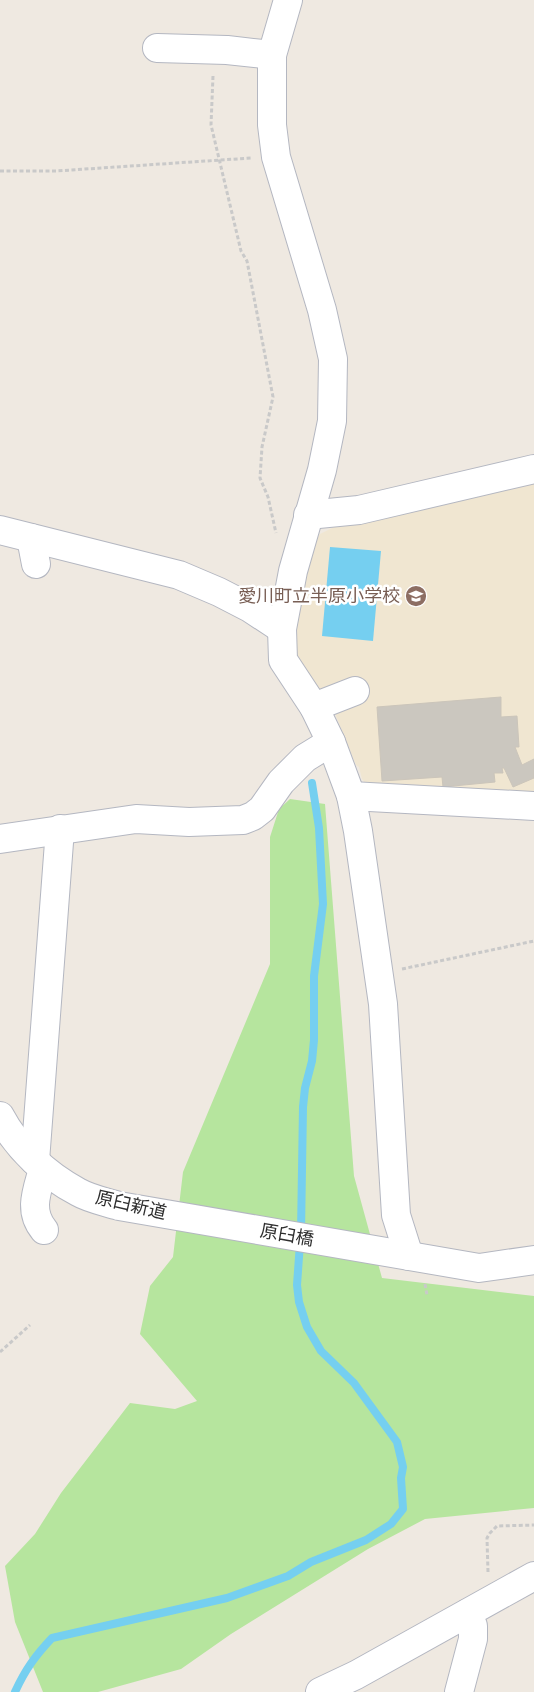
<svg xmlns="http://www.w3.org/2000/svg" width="534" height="1692" viewBox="0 0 534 1692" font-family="Mulish,'Noto Sans JP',sans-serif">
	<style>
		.education { fill: #f0e6d1 }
		.green { fill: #b6e59e }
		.water { fill: #75cff0 }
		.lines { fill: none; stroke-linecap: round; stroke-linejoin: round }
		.stream { stroke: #75cff0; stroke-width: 8 }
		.building { fill: #cbc7bf; stroke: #cbc5ba }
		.minor-casing { stroke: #b4b7c1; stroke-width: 30 }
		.path { stroke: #c9c9c9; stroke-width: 3; stroke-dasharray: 4 2.5; stroke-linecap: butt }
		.minor { stroke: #fff; stroke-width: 28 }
		.labels { text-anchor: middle; stroke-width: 5; stroke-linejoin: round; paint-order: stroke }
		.education-label { font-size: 18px; fill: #785e54; stroke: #fff; text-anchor: end }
		.street-label { font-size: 18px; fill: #2e2e2e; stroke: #fff }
	</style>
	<rect width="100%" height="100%" fill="#efe9e1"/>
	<path class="education" d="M534,482V798L374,793L362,779L359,767L356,765L334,711L307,686L289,642L308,550L320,534L336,526Z"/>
	<path class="green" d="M290,799L325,804L354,1176L382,1278L534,1296V1508L425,1519L368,1549L231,1634L181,1669L98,1692H43L15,1622L5,1566L35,1534L61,1493L130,1403L175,1409L197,1401L140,1334L150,1286L173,1257L183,1172L270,964V837L279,809Z"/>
	<path class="water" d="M330,547L381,551L373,641L322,636Z"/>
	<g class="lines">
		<g class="stream">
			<path d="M301,1232L303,1107L305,1088L312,1061L314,1040V976L323,904L319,828L312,783"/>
			<path d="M15,1692C25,1670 35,1656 52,1638L227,1598L288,1576L311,1562L366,1540L391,1524L403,1509L401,1478L403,1467L397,1442L354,1383L321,1351L307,1327L299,1302L297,1285L300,1243"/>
		</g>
	</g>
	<path class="building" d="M501,697V717L517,716L519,747H515L522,765L534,759V778L513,787L504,768H502L503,773H494L495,782L443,787L442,777L382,781L377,707Z"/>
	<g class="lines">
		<g class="minor-casing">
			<g id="minor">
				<path d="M288,0L272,55V125L276,157L322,310L333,359L332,421L322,470L293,571L282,629L283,660L314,707L331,742L351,796L358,831L383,1004L396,1215L409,1256"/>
				<path d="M157,48L227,50L272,55"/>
				<path d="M308,515L359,510L534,469"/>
				<path d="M0,530L179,575L219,592L250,608L282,629"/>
				<path d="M31,538L36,564"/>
				<path d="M314,707L355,691"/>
				<path d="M351,796L534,806"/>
				<path d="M0,839L136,819L189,822L243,820L253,816L262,809L281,782L305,758L331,742"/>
				<path d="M0,1116C17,1148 46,1175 78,1192C90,1199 106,1202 119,1206L479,1268L534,1260"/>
				<path d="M35,1161L60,829"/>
				<path d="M43,1169C37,1191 28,1211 44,1230"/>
				<path d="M320,1692L356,1675L534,1576"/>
				<path d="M459,1692L473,1639V1626L468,1613"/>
			</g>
		</g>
		<g class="path">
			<path d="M213,76L211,125L241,251L247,261L273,397L262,447L260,478L268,497L276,533"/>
			<path d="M0,171H56L251,158"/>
			<path d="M402,969L534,941"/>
			<path d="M425,1284L427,1295"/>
			<path d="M0,1352L30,1325"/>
			<path d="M488,1572L487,1538L490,1533L497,1526L534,1525"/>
		</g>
		<use href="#minor" class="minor"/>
	</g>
	<defs>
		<g id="school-disc" transform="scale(1.125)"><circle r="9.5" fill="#8d6e63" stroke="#fff"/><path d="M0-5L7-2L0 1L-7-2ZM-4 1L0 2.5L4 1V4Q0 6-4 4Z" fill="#fff"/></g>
	</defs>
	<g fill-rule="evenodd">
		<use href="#school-disc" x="416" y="596"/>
	</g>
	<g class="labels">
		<g class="education-label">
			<text x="400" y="602">愛川町立半原小学校</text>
		</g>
		<g class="street-label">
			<text transform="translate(131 1205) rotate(13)" y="6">原臼新道</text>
			<text transform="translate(287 1235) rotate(10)" y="6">原臼橋</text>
		</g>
	</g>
</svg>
